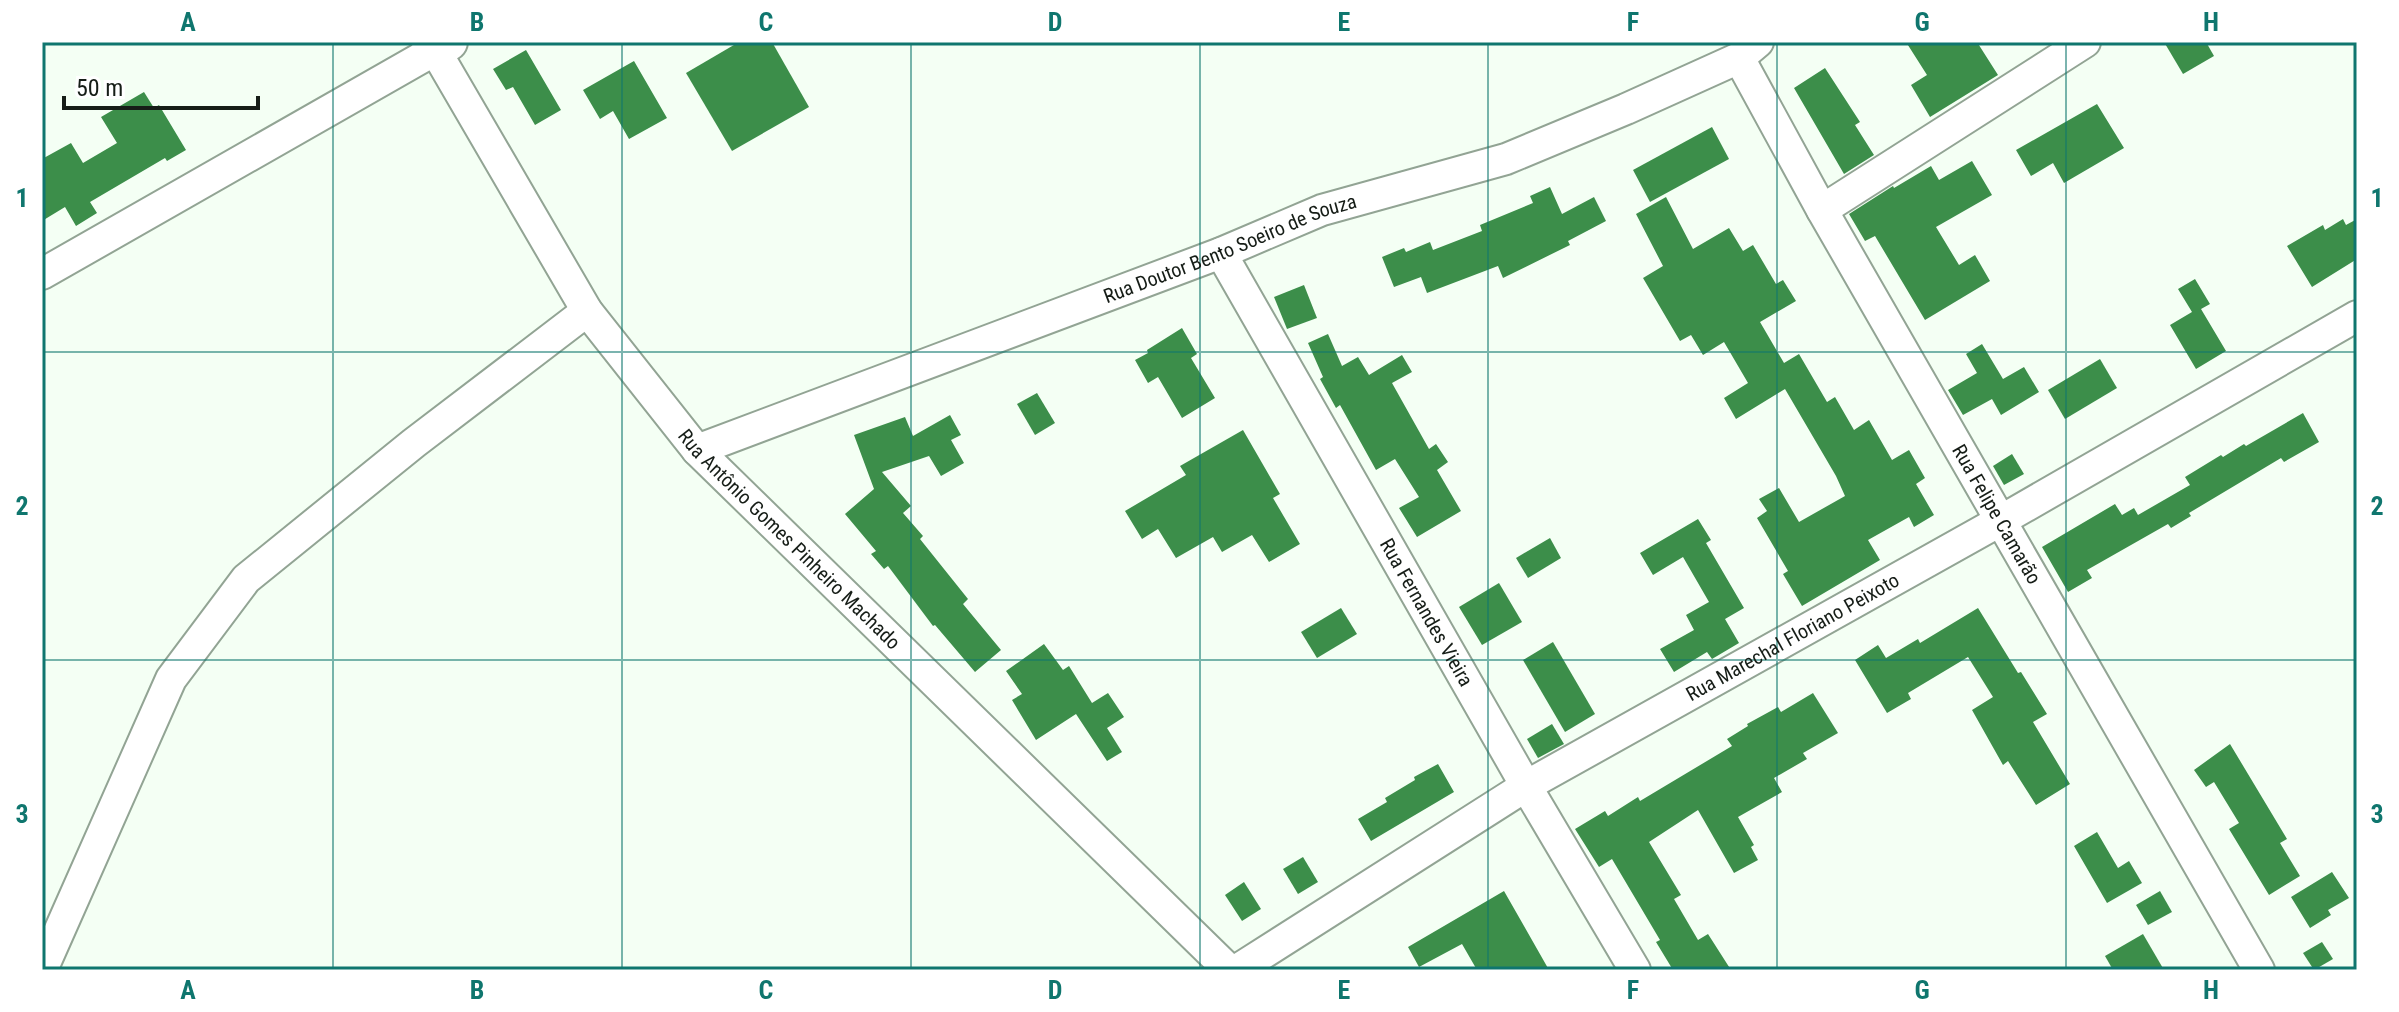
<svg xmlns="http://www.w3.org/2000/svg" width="2399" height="1012" viewBox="0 0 2399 1012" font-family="'Roboto Condensed',sans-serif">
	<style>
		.building { fill: #3c8e4a }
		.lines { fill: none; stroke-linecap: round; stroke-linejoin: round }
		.minor-casing { stroke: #92a494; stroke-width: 34 }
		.major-casing { stroke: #92a494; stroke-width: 40 }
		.minor { stroke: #fff; stroke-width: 30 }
		.major { stroke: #fff; stroke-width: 36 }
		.grid { fill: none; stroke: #0f766e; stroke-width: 2; stroke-opacity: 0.55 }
		.labels { text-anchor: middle; stroke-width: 6; stroke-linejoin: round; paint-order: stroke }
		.street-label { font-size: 20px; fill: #161d17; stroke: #fff }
		.neatline { fill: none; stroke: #0f766e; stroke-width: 3 }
		.grid-label { font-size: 26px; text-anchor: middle; font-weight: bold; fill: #0f766e }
	</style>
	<rect width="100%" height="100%" fill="#f4fff4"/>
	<g class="building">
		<path d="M739,42H772L809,107L732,151L686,73Z"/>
		<path d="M1906,42H1977L1998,75L1930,117L1911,85L1927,75Z"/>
		<path d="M2164,42H2206L2214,56L2183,74Z"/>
		<path d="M526,50L561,110L535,125L513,87L506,90L493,69Z"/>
		<path d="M634,61L667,118L629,139L613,111L600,119L583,90Z"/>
		<path d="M1825,68L1860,122L1855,125L1874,155L1844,174L1794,88Z"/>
		<path d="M144,92L154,108L159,105L186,150L167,161L165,158L90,202L97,213L76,226L65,207L42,221V159L71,143L83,163L117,143L101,117Z"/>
		<path d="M2097,104L2124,148L2064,183L2053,163L2031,176L2016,150Z"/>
		<path d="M1712,127L1729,159L1650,202L1633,170Z"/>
		<path d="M1972,161L1992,195L1936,227L1959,265L1975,255L1990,281L1925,320L1875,236L1865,241L1849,214L1893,186L1894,188L1931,166L1939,180Z"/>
		<path d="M1550,187L1562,214L1594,197L1606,221L1568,241L1570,245L1503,278L1498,266L1427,293L1421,277L1394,287L1382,257L1404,248L1406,252L1430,242L1433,250L1482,231L1480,225L1533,203L1530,196Z"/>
		<path d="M1666,197L1693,249L1729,228L1743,251L1753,245L1776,284L1783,280L1796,301L1760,322L1784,363L1799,354L1827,402L1835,397L1854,430L1869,420L1892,460L1909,450L1925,478L1916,484L1934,515L1914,527L1909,517L1868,540L1880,560L1802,606L1783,574L1788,571L1757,518L1767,511L1759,499L1779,488L1799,522L1845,496L1836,476L1785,389L1736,419L1724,398L1748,383L1724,342L1703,355L1691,335L1680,341L1643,278L1663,266L1636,214Z"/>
		<path d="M2343,219L2346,225L2357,219V259L2312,287L2287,246L2323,225L2325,230Z"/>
		<path d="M2195,279L2210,304L2201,309L2226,351L2196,369L2170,325L2192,312L2178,289Z"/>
		<path d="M1304,285L1317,318L1287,329L1274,297Z"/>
		<path d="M1182,328L1197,354L1191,358L1215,398L1182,418L1158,377L1148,383L1135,360L1148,353L1147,350Z"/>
		<path d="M1328,334L1342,366L1358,357L1369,375L1402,355L1412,372L1392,383L1429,449L1436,444L1448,462L1437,470L1461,511L1417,537L1399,508L1419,497L1395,459L1376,470L1340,405L1336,408L1320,379L1323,377L1308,343Z"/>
		<path d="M1982,344L2003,379L2024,367L2039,392L2001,415L1992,399L1963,415L1948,390L1977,373L1966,354Z"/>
		<path d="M2100,359L2117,388L2065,419L2048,390Z"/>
		<path d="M1037,393L1055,423L1035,435L1017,404Z"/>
		<path d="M2303,413L2319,442L2284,462L2281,458L2189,513L2191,516L2171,528L2168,524L2087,570L2092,578L2068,592L2042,547L2115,504L2122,515L2134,508L2138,515L2190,485L2185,477L2221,455L2223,457L2244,444L2246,446Z"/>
		<path d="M950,415L961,435L951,440L964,463L941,476L929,456L882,472L911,506L903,513L923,536L920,539L968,599L963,604L1001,650L975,672L935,625L933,626L888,566L884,569L871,554L876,551L845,514L874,489L854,435L905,417L913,436Z"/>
		<path d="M1243,430L1280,494L1273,498L1300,544L1269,562L1252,535L1222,552L1213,537L1176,558L1158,529L1142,539L1125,511L1186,475L1180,466Z"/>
		<path d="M2012,454L2024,474L2004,485L1993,466Z"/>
		<path d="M1698,519L1711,540L1706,543L1744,608L1725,619L1739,643L1712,659L1707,652L1674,672L1660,649L1694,630L1686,615L1709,602L1683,557L1653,575L1640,553Z"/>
		<path d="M1550,538L1561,558L1528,578L1516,558Z"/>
		<path d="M1499,583L1522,622L1482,645L1459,607Z"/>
		<path d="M1341,608L1357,634L1317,658L1301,632Z"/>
		<path d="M1978,608L2018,673L2021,672L2047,714L2033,722L2070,784L2036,805L2008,761L2003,765L1972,710L1993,697L1968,657L1908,693L1911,699L1887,713L1855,660L1878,645L1886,658L1918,639L1920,643Z"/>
		<path d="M1553,642L1595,714L1565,732L1523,660Z"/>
		<path d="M1044,644L1063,670L1069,666L1092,703L1108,693L1124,717L1107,728L1122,752L1107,761L1076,714L1036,740L1012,700L1022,694L1006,671Z"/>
		<path d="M1813,693L1838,733L1803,753L1807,759L1774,778L1782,792L1738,817L1754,845L1751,847L1758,860L1734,873L1698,810L1649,842L1681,895L1674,899L1698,940L1708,934L1731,970H1673L1656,942L1660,940L1612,859L1599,867L1575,829L1605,811L1608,816L1638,797L1640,801L1732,746L1727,739L1748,726L1747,724L1778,707L1781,712Z"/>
		<path d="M1552,724L1564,744L1538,758L1527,739Z"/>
		<path d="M2230,744L2287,839L2280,843L2300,876L2269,895L2229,829L2239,823L2214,782L2206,787L2194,770Z"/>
		<path d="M1438,764L1454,792L1371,841L1358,819L1387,802L1385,798L1415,780L1414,777Z"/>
		<path d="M2097,832L2118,868L2129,861L2142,883L2107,903L2074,846Z"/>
		<path d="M1303,857L1318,882L1298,894L1283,869Z"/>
		<path d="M2332,872L2349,898L2328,910L2331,915L2310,928L2291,897Z"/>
		<path d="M1244,882L1261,909L1242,921L1225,895Z"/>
		<path d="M1504,891L1549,970H1477L1462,944L1419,967L1408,947Z"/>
		<path d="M2160,891L2172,912L2148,925L2136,905Z"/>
		<path d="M2143,934L2164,970H2113L2105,956Z"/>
		<path d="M2322,942L2333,959L2314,970L2303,953Z"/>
	</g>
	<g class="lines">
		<g class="minor-casing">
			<g id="minor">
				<path id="s1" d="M1739,58L1822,210L2259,970"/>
				<path d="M1822,210L2085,42"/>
				<path id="s2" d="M1221,253L1526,786L1635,970"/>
				<path id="s3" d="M42,274L435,50L587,311L697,450L1229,970"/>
				<path id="s4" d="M697,450L1221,253L1322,210L1506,159L1626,109L1739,58L1758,42"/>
				<path d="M42,970L171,679L246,579L414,443L587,311"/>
				<path id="s5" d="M1237,970L1526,786L2000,521L2357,316"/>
			</g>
		</g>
		<g class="major-casing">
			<path id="major" d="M430,42L435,50L449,42"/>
		</g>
		<use href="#minor" class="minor"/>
		<use href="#major" class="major"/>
	</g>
	<path class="grid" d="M333,42V970M622,42V970M911,42V970M1200,42V970M1488,42V970M1777,42V970M2066,42V970M42,352H2357M42,660H2357"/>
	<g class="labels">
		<g class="street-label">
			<text dy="7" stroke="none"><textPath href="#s4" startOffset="570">Rua Doutor Bento Soeiro de Souza</textPath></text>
			<text dy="7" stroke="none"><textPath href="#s1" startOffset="524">Rua Felipe Camarão</textPath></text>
			<text dy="7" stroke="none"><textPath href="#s3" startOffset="1060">Rua Antônio Gomes Pinheiro Machado</textPath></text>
			<text dy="7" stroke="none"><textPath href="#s2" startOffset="414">Rua Fernandes Vieira</textPath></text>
			<text dy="7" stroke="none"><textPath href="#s5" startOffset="648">Rua Marechal Floriano Peixoto</textPath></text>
		</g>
	</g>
	<rect width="2399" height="1012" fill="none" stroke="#ffffff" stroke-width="88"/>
	<path d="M64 96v12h194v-12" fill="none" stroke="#161d17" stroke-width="4"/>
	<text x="76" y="96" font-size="24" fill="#161d17" stroke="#ffffff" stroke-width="6" paint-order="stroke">50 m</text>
	<rect x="44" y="44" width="2311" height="924" class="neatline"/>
	<g class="grid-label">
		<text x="188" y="31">A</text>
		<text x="477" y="31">B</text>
		<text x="766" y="31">C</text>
		<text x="1055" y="31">D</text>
		<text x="1344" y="31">E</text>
		<text x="1633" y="31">F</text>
		<text x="1922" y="31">G</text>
		<text x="2211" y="31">H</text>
		<text x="22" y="207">1</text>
		<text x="2377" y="207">1</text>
		<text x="22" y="515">2</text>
		<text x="2377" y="515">2</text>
		<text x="22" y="823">3</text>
		<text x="2377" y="823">3</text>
		<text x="188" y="999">A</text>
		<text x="477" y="999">B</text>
		<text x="766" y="999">C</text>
		<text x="1055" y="999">D</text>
		<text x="1344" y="999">E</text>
		<text x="1633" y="999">F</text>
		<text x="1922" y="999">G</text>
		<text x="2211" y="999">H</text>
	</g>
</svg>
